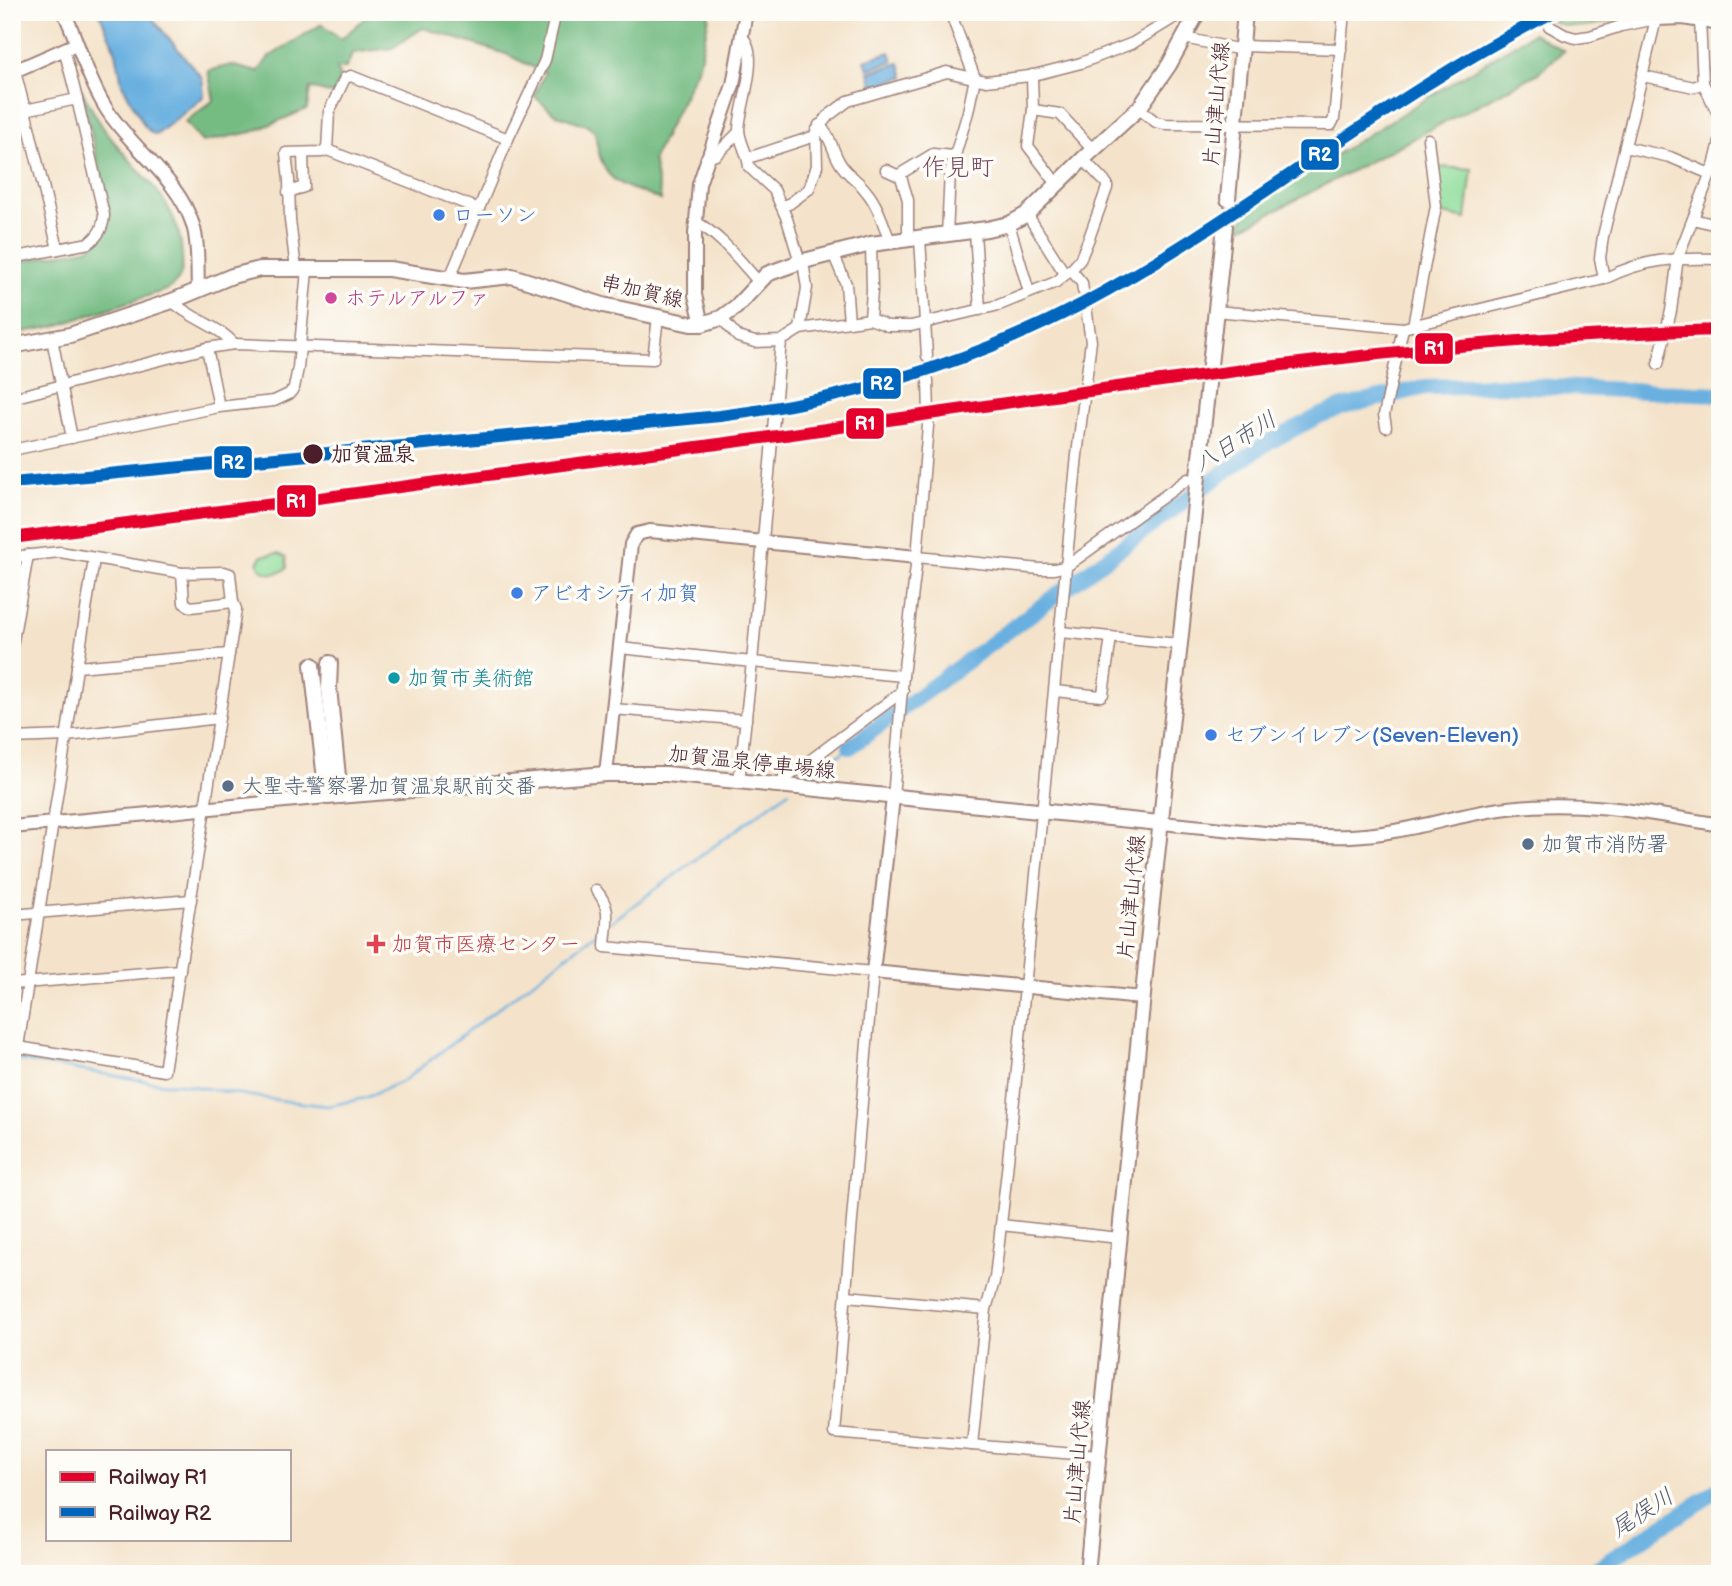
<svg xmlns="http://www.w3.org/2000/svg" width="1732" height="1586" viewBox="0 0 1732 1586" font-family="'Balsamiq Sans','Klee One',sans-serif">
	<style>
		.green { fill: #90dd9b; stroke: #6d7e63; stroke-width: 2 }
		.forest { fill: #74bc83; stroke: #5f6e57; stroke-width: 2 }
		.water { fill: #69b0e0; stroke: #5a6886; stroke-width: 2 }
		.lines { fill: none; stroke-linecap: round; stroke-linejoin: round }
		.stream { stroke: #69b0e0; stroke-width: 2.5 }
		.river { stroke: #69b0e0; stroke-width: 16 }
		.minor-tunnel { stroke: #d2bcaa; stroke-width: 10; stroke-dasharray: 10 5; stroke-linecap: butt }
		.secondary-tunnel { stroke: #d2bcaa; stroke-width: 14; stroke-dasharray: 14 7; stroke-linecap: butt }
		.minor-casing { stroke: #9f817a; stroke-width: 13 }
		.tertiary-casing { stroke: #9f817a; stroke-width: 16 }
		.secondary-casing { stroke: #9f817a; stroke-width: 18 }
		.minor { stroke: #fff; stroke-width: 10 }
		.tertiary { stroke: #fff; stroke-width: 12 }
		.secondary { stroke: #fff; stroke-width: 14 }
		.rail-1-casing { stroke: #fdfcf7; stroke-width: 18 }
		.rail-2-casing { stroke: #fdfcf7; stroke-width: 18 }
		.rail-1 { stroke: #e4002b; stroke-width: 12 }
		.rail-2 { stroke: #0065bd; stroke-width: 12 }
		.shop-dot { fill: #3f7fe0; stroke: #fdfcf7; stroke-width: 2.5 }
		.hotel-dot { fill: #d1479c; stroke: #fdfcf7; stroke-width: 2.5 }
		.stop-dot { fill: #4a1f2b; stroke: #fdfcf7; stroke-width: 2.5 }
		.culture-dot { fill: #0f9aa8; stroke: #fdfcf7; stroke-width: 2.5 }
		.service-dot { fill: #5c6f8a; stroke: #fdfcf7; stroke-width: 2.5 }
		.health-dot { fill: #e0444e; stroke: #fdfcf7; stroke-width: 2.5 }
		.labels { text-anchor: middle; stroke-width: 7; stroke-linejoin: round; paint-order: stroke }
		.street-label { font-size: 21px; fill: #4a1f2b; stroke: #fdfcf7 }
		.shop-label { font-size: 21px; fill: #366cbe; stroke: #fdfcf7; text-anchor: start }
		.hotel-label { font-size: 21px; fill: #b23c85; stroke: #fdfcf7; text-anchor: start }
		.stop-label { font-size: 21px; font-weight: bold; fill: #4a1f2b; stroke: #fdfcf7; text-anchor: start }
		.culture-label { font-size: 21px; fill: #0d838f; stroke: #fdfcf7; text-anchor: start }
		.service-label { font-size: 21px; fill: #4e5e75; stroke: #fdfcf7; text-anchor: start }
		.health-label { font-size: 21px; fill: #be3a42; stroke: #fdfcf7; text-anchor: start }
		.water-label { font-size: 23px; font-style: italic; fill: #565973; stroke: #fdfcf7 }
		.quarter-label { font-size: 24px; fill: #75485f; stroke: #fdfcf7 }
		.line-badge { stroke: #fdfcf7; stroke-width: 2.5 }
		.badge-label { font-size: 19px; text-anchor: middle; font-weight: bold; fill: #fff }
	</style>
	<rect width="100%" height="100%" fill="#fdfcf7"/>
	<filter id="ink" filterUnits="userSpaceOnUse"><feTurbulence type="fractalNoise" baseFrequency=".0143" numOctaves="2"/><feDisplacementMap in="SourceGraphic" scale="14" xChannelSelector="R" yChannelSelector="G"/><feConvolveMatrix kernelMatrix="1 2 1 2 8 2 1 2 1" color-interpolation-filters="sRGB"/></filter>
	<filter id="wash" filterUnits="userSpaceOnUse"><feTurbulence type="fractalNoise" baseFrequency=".00686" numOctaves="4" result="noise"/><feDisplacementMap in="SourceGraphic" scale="28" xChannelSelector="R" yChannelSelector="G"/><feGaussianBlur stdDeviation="1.57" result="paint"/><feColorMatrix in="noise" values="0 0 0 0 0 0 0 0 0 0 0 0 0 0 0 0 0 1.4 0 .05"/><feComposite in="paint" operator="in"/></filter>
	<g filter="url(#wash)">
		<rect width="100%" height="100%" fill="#f4e3ca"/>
		<g class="green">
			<path d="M1575,12H1630L1629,17C1603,23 1577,32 1552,21Z"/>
			<path d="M1435,167L1472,169L1466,219L1438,213Z"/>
			<path d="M278,553L286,557L287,568C277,576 262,576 258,563L262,556Z"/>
		</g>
		<g class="forest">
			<path d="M372,12H710L699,65L653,159L661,200C616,182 602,185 595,132L587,125L555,114L534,96L545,73L506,54L423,28L392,48L353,53L346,68H337L340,79L333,94L310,88L307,109L252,132L202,142L185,122L214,100L208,71L231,65L258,72L269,57L322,24L341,39Z"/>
			<path d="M1533,33L1564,51L1537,74L1240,229L1246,210Z"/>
			<path d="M81,89C91,108 101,127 115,143C144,178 181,206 182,255C183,272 182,281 166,290L56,326L12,334V263L86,249C102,242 106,231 110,215Z"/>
		</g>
		<g class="water">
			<path d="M99,12H147L202,78L204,95L200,100L156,135L150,132L144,125L122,84L116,52Z"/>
			<path d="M890,52L893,61L868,69L865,60Z"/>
			<path d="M900,63L904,77L873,86L869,72Z"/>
		</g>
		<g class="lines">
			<g class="stream">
				<path d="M803,781L850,747"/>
				<path d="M611,922L789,791"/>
				<path d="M12,1059L165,1084H179L270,1099L328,1106L365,1098L403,1081L603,928"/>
			</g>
			<g class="river">
				<path d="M850,747L1216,478L1267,443L1319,416L1343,407L1425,387L1503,385L1720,394"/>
				<path d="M1588,1574L1720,1489"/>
			</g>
		</g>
	</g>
	<g filter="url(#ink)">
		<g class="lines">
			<g class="minor-tunnel">
				<path d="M1533,12L1549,26"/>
				<path d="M927,356L928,380"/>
			</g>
			<path class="secondary-tunnel" d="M1225,226L1228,199"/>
			<g class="minor-casing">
				<g id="minor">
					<path d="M1700,20L1703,83L1720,118"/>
					<path d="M1549,26L1565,35L1576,38L1590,36L1621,26L1656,19L1603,236L1600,258L1604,279"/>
					<path d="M742,37C761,53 740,107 739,129C739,141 748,154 749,167L774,190L787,219L800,262"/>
					<path d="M1184,38L1242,50"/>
					<path d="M1242,46L1341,49"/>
					<path d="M64,49L77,99"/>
					<path d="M1032,75L1033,110L1028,146L1057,184"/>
					<path d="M1643,76L1694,87L1703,83"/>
					<path d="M1139,109L1156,122L1165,124L1331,125L1334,119L1344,12"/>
					<path d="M25,110L58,249"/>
					<path d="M1033,110L1060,114L1093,150"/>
					<path d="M819,125C831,136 832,150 840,163C847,175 858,180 866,191C878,205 883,224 890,241"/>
					<path d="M1625,147L1670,157L1710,174"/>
					<path d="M327,150L329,112L345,78L351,76L508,139"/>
					<path d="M706,158L716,155L739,132"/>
					<path d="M748,158L815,136"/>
					<path d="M886,170L901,177L908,200V239"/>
					<path d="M900,174L933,154L953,156"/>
					<path d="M288,192L304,187L303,153"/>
					<path d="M782,206L789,204L809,189L817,166L816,131L828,116L848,101L947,72L986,81L1030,76L1081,63L1133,43L1177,16L1194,18"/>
					<path d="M1027,214L1065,274"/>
					<path d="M1693,219L1720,226"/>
					<path d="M696,222C721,236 739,260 758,281"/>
					<path d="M1009,224L1029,292"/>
					<path d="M975,231L980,310"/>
					<path d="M947,235L950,172L968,112L975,78L950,12"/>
					<path d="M920,238L927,356"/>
					<path d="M833,253L846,284L849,322"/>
					<path d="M12,258L89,243C99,235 103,228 104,215L77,99L25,110L15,71"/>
					<path d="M296,269L290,220L289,180L286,153L322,152L327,150L479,209"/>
					<path d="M1071,270L1082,283L1083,291"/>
					<path d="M449,280L508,139L545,60L556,12"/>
					<path d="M172,301C190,319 218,325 234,344"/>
					<path d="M1215,311L1403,328L1604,279C1645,258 1675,258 1720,259"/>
					<path d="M721,318L738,337L755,342L781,341L800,329L870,319L888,326H911L999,305L1056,282L1071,270L1080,260L1089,238L1107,188V184L1083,159"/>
					<path d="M870,319L872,290L871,244"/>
					<path d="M1413,326L1436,206L1428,139"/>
					<path d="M800,329L807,288L803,262"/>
					<path d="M52,339L72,438"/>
					<path d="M781,341L752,662L903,676"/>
					<path d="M207,348L219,407"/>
					<path d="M1658,364L1671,311L1678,257L1715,162L1720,142"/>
					<path d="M12,398L207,348L234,344L653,359L658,317"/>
					<path d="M1386,427L1384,415L1403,328"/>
					<path d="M12,450L219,407L274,401L289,394L294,388L298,368L307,270"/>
					<path d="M12,557L60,552L182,573L224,572L230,574L233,602L236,609L164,1071L12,1046"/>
					<path d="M917,557L1040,569H1054L1067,566L1188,479"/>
					<path d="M182,573L184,603L191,607L233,602"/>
					<path d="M1061,632L1178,644"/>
					<path d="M12,646L28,555"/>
					<path d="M620,648L752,662L739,782"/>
					<path d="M77,667L229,654"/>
					<path d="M1055,691L1101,696L1103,694L1111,637"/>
					<path d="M613,709L746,720"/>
					<path d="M12,738L67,736L219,718"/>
					<path d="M777,785L903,691"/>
					<path d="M893,798L903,676L917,557L929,414L928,380"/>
					<path d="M596,890C613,909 606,923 605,947L873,972L834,1433L1098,1456"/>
					<path d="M12,915L191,900"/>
					<path d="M12,984L180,970"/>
					<path d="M18,1047L94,559"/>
					<path d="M1001,1225L1119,1238"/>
					<path d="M847,1296L986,1309"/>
					<path d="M972,1445L986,1309L995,1278L1007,1171L1077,455L1091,341L1086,307"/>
				</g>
			</g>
			<g class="tertiary-casing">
				<g id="tertiary">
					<path d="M64,12C79,44 88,80 107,110C133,150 178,178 193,225C199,245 197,268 198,289"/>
					<path d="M1656,19L1683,18L1720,24"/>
					<path d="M12,72L76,44"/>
					<path d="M702,324L695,295V234L699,184L733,85L746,12"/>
					<path d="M606,774L631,544L637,534L650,531L917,557"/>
					<path d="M893,798L873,972L1142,998"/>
					<path d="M1160,823C1223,828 1288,838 1351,836C1405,834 1456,814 1508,808C1580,799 1649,813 1720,825"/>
					<path d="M12,827L327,797"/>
				</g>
			</g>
			<g class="secondary-casing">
				<g id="secondary">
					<path d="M1228,199L1245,12"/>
					<path d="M12,346L70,335L172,301L232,276L260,269H389L464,281L512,276L603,305L691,324H702L721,318L736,307L767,274L800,262L871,244L987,229L1009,224L1027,214L1083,159L1140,107L1169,65L1198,12"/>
					<path d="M330,663L329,688L340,796"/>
					<path d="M312,665L327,797L606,774H666L1160,823"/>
					<path d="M1087,1574L1151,912L1225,226"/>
				</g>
			</g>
			<use href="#minor" class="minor"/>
			<use href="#tertiary" class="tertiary"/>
			<use href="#secondary" class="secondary"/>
			<g class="rail-1-casing">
				<path id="rail-1" d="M12,538C272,504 533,471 792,434C1100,390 1408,338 1720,330"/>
			</g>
			<g class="rail-2-casing">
				<path id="rail-2" d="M12,483L720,416C847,400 968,364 1082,304C1245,217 1388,95 1554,12"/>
			</g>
			<use href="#rail-1" class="rail-1"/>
			<use href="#rail-2" class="rail-2"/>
		</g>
	</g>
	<g class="shop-dot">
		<circle cx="439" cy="215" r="7"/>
		<circle cx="517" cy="593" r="7"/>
		<circle cx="1211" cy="735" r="7"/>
	</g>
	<circle class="hotel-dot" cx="331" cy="298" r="7"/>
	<circle class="stop-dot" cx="313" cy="454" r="11"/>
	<circle class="culture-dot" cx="394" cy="678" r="7"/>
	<g class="service-dot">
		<circle cx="228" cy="786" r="7"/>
		<circle cx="1528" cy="844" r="7"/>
	</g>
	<path class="health-dot" d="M372.5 933.5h7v7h7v7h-7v7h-7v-7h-7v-7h7z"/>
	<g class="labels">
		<g class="street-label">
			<text transform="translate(1216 104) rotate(-85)" y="7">片山津山代線</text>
			<text transform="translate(642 291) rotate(13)" y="7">串加賀線</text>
			<text transform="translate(752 762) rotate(6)" y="7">加賀温泉停車場線</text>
			<text transform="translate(1131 897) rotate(-84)" y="7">片山津山代線</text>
			<text transform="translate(1077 1462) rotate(-85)" y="7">片山津山代線</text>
		</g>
		<g class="shop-label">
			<text x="453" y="222">ローソン</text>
			<text x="531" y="600">アビオシティ加賀</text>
			<text x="1225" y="742">セブンイレブン(Seven-Eleven)</text>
		</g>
		<g class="hotel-label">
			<text x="345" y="305">ホテルアルファ</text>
		</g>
		<g class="stop-label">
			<text x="331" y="461">加賀温泉</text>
		</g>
		<g class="culture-label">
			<text x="408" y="685">加賀市美術館</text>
		</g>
		<g class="service-label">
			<text x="242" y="793">大聖寺警察署加賀温泉駅前交番</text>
			<text x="1542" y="851">加賀市消防署</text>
		</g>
		<g class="health-label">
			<text x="392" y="951">加賀市医療センター</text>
		</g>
		<g class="water-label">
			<text transform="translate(1235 441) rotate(-32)" y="8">八日市川</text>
			<text transform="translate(1642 1512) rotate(-33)" y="8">尾俣川</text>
		</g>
		<g class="quarter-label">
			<text x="958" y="175">作見町</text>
		</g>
	</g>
	<g class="line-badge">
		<rect x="1300" y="138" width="40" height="33" rx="7" fill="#0065bd"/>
		<rect x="1414" y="332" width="40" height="33" rx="7" fill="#e4002b"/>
		<rect x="862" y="367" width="40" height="33" rx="7" fill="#0065bd"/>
		<rect x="845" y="407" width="40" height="33" rx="7" fill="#e4002b"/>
		<rect x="213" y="445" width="40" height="34" rx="7" fill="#0065bd"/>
		<rect x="276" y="484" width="41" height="34" rx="7" fill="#e4002b"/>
	</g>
	<g class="badge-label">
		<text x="1320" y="161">R2</text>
		<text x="1434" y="355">R1</text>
		<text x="882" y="390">R2</text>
		<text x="865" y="430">R1</text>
		<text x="233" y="469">R2</text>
		<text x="296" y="508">R1</text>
	</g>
	<rect width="1732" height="1586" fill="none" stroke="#fdfcf7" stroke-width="42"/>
	<rect x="46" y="1450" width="245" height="91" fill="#fdfcf7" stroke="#b5a4a5" stroke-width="2"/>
	<rect x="60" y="1472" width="35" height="10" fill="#e4002b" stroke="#b5a4a5" stroke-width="2"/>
	<text x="108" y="1484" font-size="21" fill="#4a1f2b">Railway R1</text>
	<rect x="60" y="1507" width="35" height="10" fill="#0065bd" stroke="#b5a4a5" stroke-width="2"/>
	<text x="108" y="1520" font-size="21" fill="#4a1f2b">Railway R2</text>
</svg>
